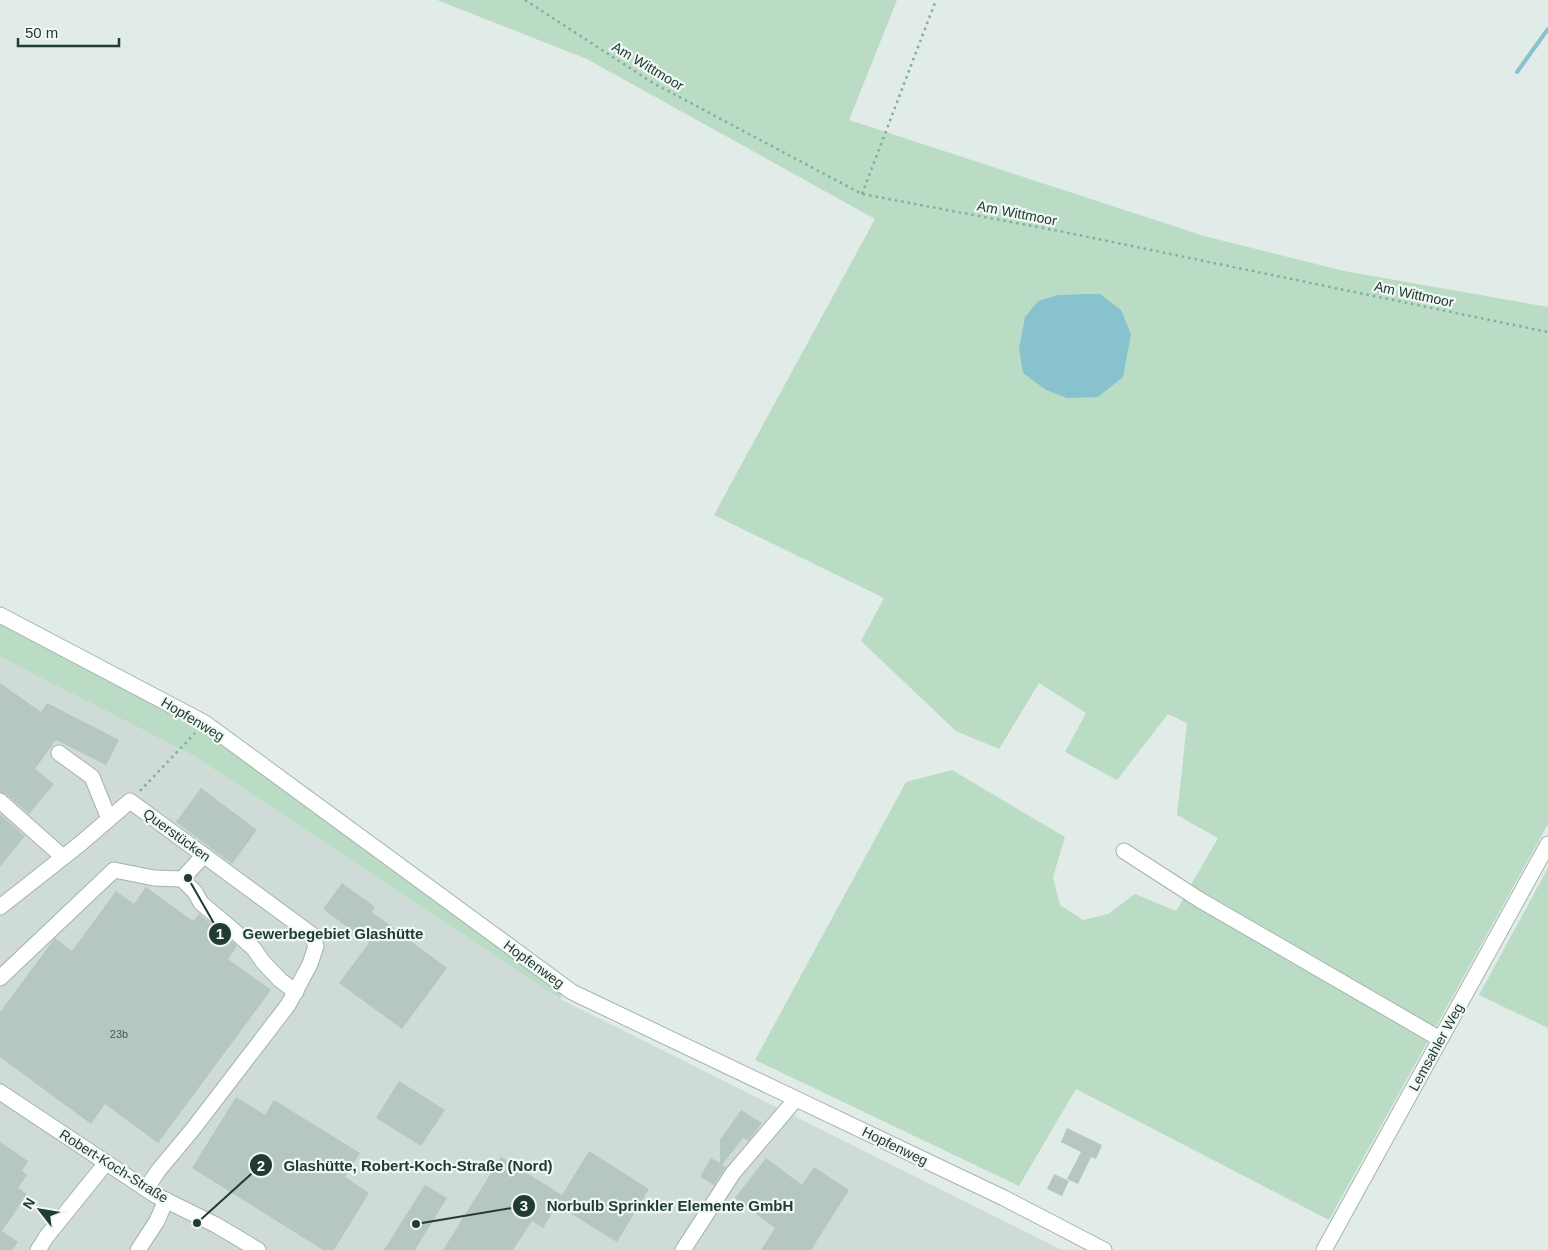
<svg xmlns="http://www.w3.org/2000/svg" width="1548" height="1250" viewBox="0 0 1548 1250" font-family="Helvetica,sans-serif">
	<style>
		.built { fill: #cfdbd6 }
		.green { fill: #badcc4; fill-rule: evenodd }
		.water { fill: #89c2cf }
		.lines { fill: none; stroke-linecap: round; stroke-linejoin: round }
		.stream { stroke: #89c2cf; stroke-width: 4 }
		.building { fill: #b6c6c0 }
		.minor-casing { stroke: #a4b3ae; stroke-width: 17 }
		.path { stroke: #82aea1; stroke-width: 2.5; stroke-dasharray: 2.5 4; stroke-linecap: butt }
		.minor { stroke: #fff; stroke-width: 15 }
		.labels { text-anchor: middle; stroke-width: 4.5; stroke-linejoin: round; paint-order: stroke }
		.number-label { font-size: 11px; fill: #465e58 }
		.street-label { font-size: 14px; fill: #213b35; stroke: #f1f8f4 }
		.leader { fill: none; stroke: #213b35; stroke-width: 2 }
		.callout-dot { fill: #213b35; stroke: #f1f8f4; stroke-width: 2 }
		.mark-label { font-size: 15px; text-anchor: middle; font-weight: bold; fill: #fff }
		.callout-label { font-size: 15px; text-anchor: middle; font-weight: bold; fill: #213b35; stroke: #f1f8f4; stroke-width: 4.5; stroke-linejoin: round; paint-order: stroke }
	</style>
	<rect width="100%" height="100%" fill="#e1ebe7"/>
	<path class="built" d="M0,657L194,756L560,999L1062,1250H0Z"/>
	<g class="green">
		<path d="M437,0H897L849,120L1204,236L1344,271L1548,307V824L1329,1220L1076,1089L1019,1186L755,1060L906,782L952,770L1065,837L1053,877L1060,905L1083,920L1108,914L1135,894L1176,911L1218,838L1177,815L1187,723L1168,714L1117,780L1065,752L1086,713L1039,683L999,749L956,731L861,641L884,598L714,515L875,219L587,59ZM1082,294H1101L1025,317L1038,301L1057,295Z"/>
		<path d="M0,623L190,723L564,991L560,999L194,756L0,657Z"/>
		<path d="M1548,868V1028L1479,995Z"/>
	</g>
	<path class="water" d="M1082,294H1100L1121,310L1131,334L1123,377L1098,397L1067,398L1046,390L1023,373L1019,349L1025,317L1038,301L1057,295Z"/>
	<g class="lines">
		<path class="stream" d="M1517,72L1548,29"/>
	</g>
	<g class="building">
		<path d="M0,683L41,712L47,703L119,740L106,765L56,740L35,769L54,784L29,814L6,794L0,792Z"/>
		<path d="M201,788L257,830L232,864L176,822Z"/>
		<path d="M0,814L25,836L0,867Z"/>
		<path d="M342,883L375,907L372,912L447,968L402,1029L339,983L369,943L323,909Z"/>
		<path d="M146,887L193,921L199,914L237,946L228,959L271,990L158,1143L105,1104L91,1124L0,1057V1012L52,942L55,938L72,951L116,891L134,904Z"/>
		<path d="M399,1081L445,1110L421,1146L376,1118Z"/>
		<path d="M236,1097L265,1115L274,1100L360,1153L345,1177L369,1193L334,1250H323L192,1168Z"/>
		<path d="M741,1110L762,1123L748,1141L743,1138L722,1165L726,1167L714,1185L700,1177L711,1158L720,1163V1140Z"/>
		<path d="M1067,1128L1102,1145L1096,1159L1091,1157L1078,1184L1067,1179L1081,1152L1061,1142Z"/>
		<path d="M0,1142L28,1161L22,1171L27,1175L18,1188L27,1194L2,1231L18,1242L12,1250H0Z"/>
		<path d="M589,1151L649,1189L617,1242L557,1205L543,1228L532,1221L513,1250H443L501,1157L562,1195Z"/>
		<path d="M766,1158L802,1185L814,1167L849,1190L811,1250H761L775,1228L735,1198Z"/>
		<path d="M1054,1174L1069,1181L1062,1196L1047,1189Z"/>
		<path d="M425,1185L447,1198L415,1250H384Z"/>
	</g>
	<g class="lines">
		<g class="minor-casing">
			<g id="minor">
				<path d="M0,615L205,723L572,992L1004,1198L1104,1250"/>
				<path d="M59,753L92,777L109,819"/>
				<path d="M0,801L63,857"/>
				<path d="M1124,851L1200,900L1440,1039"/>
				<path d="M182,879L195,892L201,903L232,929L254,949L263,962L280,980L296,992"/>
				<path d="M0,907L80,844L130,801L311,934L316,946L310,964L288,1005L193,1129L158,1171L146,1189"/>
				<path d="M0,978L114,870L154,878L182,879L204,855"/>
				<path d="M0,1092L155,1195L216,1225L258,1250"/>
				<path d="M38,1250L47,1236L106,1163"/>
				<path d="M138,1250L157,1221L166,1200"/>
				<path d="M683,1250L733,1173L796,1099"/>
				<path d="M1324,1250L1548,844"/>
			</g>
		</g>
		<g class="path">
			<path d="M525,0L653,83L862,194L1059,231L1548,332"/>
			<path d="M862,194L936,0"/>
			<path d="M140,791L195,733"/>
		</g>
		<use href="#minor" class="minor"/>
	</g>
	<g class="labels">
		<g class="number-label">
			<text x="119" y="1038">23b</text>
		</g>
		<g class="street-label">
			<text transform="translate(648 66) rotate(31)" y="5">Am Wittmoor</text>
			<text transform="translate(1017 213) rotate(11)" y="5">Am Wittmoor</text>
			<text transform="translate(1414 294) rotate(12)" y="5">Am Wittmoor</text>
			<text transform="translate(193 719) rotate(31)" y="5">Hopfenweg</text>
			<text transform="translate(177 835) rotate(36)" y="5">Querstücken</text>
			<text transform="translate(534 964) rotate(36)" y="5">Hopfenweg</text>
			<text transform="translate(1436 1047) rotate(-61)" y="5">Lemsahler Weg</text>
			<text transform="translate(895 1146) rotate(26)" y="5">Hopfenweg</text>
			<text transform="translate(114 1166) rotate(32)" y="5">Robert-Koch-Straße</text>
		</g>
	</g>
	<path class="leader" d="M188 878L220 934M197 1223L261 1165M416 1224L524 1206"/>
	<g class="callout-dot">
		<circle cx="188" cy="878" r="5"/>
		<circle cx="197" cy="1223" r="5"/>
		<circle cx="416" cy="1224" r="5"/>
		<circle cx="220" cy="934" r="12"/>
		<circle cx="261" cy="1165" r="12"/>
		<circle cx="524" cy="1206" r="12"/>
	</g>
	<g class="mark-label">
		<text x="220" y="939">1</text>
		<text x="261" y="1171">2</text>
		<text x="524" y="1211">3</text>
	</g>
	<g class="callout-label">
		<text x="333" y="939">Gewerbegebiet Glashütte</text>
		<text x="418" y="1171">Glashütte, Robert-Koch-Straße (Nord)</text>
		<text x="670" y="1211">Norbulb Sprinkler Elemente GmbH</text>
	</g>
	<g transform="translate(40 1210) rotate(301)" stroke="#f1f8f4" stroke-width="4" paint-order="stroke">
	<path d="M0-4L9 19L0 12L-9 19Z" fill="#213b35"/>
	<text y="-8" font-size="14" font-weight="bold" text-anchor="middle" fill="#213b35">N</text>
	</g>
	<path d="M18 38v8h101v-8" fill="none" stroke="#213b35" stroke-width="2.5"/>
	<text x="25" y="38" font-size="15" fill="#213b35" stroke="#f1f8f4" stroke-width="4" paint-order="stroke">50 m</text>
</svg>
